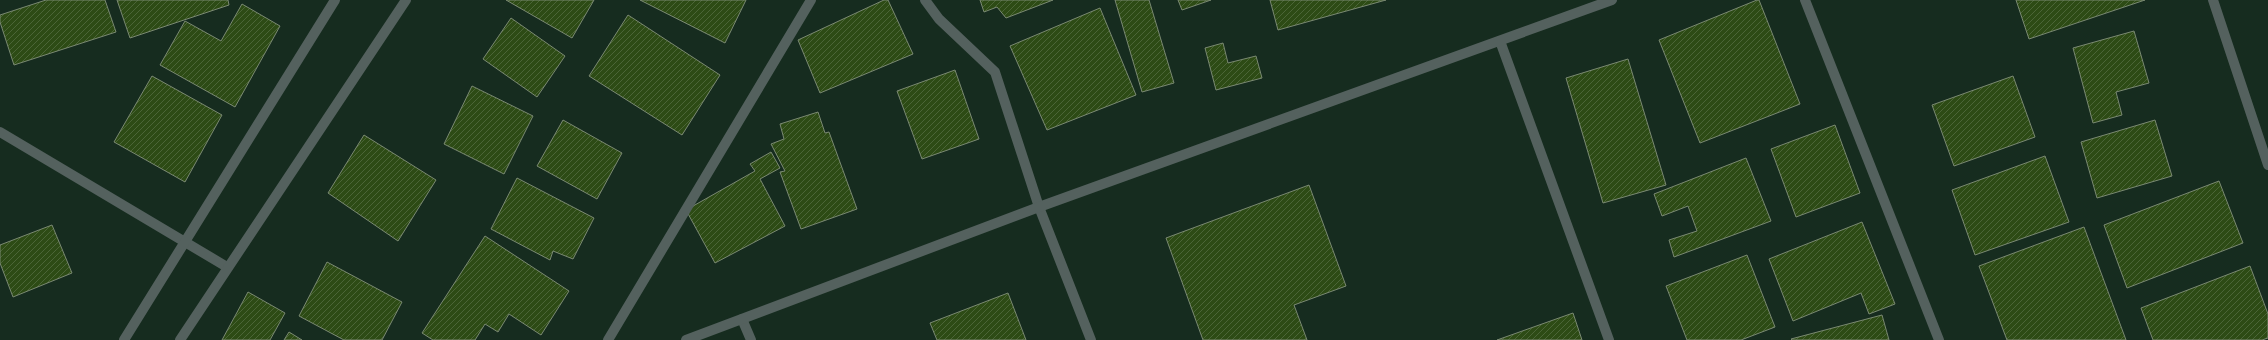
<svg xmlns="http://www.w3.org/2000/svg" width="2268" height="340" viewBox="0 0 2268 340" font-family="'Titillium Web',sans-serif">
	<style>
		.building { fill: url(#building-hatch); stroke: #7a8972 }
		.lines { fill: none; stroke-linecap: round; stroke-linejoin: round }
		.minor { stroke: #54615e; stroke-width: 10 }
	</style>
	<defs>
		<pattern id="building-hatch" width="6" height="6" patternUnits="userSpaceOnUse"><rect width="6" height="6" fill="#2d4b15"/><path d="M-1 1l2-2M0 6l6-6M5 7l2-2" fill="none" stroke="#4b6537"/></pattern>
	</defs>
	<rect width="100%" height="100%" fill="#162c1f"/>
	<g class="building">
		<path d="M46,0H105L116,32L14,65L0,22V15Z"/>
		<path d="M117,0H228L229,5L130,38Z"/>
		<path d="M506,0H594L572,38Z"/>
		<path d="M640,0H746L725,43Z"/>
		<path d="M884,0H888L913,54L820,93L798,40Z"/>
		<path d="M980,0H1053L1006,18L997,7L984,12Z"/>
		<path d="M1115,0H1149L1174,83L1142,92Z"/>
		<path d="M1178,0H1211L1182,10Z"/>
		<path d="M1270,0H1386L1278,30Z"/>
		<path d="M1757,0H1759L1800,104L1700,143L1659,40Z"/>
		<path d="M2016,0H2145L2029,39Z"/>
		<path d="M242,4L280,26L235,107L160,65L185,21L221,41Z"/>
		<path d="M1100,8L1136,95L1047,130L1010,46Z"/>
		<path d="M628,15L720,75L682,135L589,76Z"/>
		<path d="M511,18L565,56L537,97L483,59Z"/>
		<path d="M2134,31L2149,83L2116,92L2122,115L2093,123L2073,48Z"/>
		<path d="M1223,43L1228,63L1256,56L1262,78L1216,90L1205,48Z"/>
		<path d="M1628,59L1666,185L1603,203L1566,78Z"/>
		<path d="M955,70L979,139L922,159L897,91Z"/>
		<path d="M152,76L222,115L185,182L114,142Z"/>
		<path d="M2013,76L2035,137L1954,166L1932,105Z"/>
		<path d="M472,86L533,116L504,174L444,144Z"/>
		<path d="M818,112L825,133L829,132L857,209L801,229L780,172L785,171L771,144L784,139L780,124Z"/>
		<path d="M563,120L622,153L597,199L537,166Z"/>
		<path d="M2155,120L2172,176L2097,198L2081,142Z"/>
		<path d="M1835,125L1860,193L1796,217L1771,149Z"/>
		<path d="M364,135L436,180L398,241L328,193Z"/>
		<path d="M771,152L780,168L760,179L785,226L715,263L686,210L755,171L750,164Z"/>
		<path d="M2045,156L2069,222L1975,255L1952,190Z"/>
		<path d="M1746,158L1771,221L1674,257L1669,240L1697,231L1688,206L1662,216L1654,194Z"/>
		<path d="M517,178L594,218L573,259L553,251L550,260L491,229Z"/>
		<path d="M2219,181L2243,243L2127,288L2104,225Z"/>
		<path d="M1309,185L1346,286L1294,305L1307,340H1203L1166,238Z"/>
		<path d="M1862,222L1895,304L1869,314L1861,293L1793,321L1769,259Z"/>
		<path d="M52,225L72,273L13,297L0,263V245Z"/>
		<path d="M2084,227L2126,340H2007L1979,266Z"/>
		<path d="M485,236L569,291L541,335L509,314L498,332L485,324L475,340H433L422,333Z"/>
		<path d="M1747,255L1775,327L1741,340H1687L1666,286Z"/>
		<path d="M327,262L402,302L382,340H344L299,316Z"/>
		<path d="M2250,266L2268,314V338L2262,340H2153L2141,308Z"/>
		<path d="M248,292L285,313L270,340H222Z"/>
		<path d="M1008,293L1026,340H937L930,323Z"/>
		<path d="M1573,313L1582,340H1497Z"/>
		<path d="M1882,315L1889,340H1792L1791,339Z"/>
		<path d="M289,332L302,340H284Z"/>
	</g>
	<g class="lines">
		<g class="minor">
			<path d="M925,0L939,19L995,72L1039,207L1091,340"/>
			<path d="M1805,0L1939,340"/>
			<path d="M2213,0L2268,165"/>
			<path d="M1500,41L1609,340"/>
			<path d="M0,132L227,267"/>
			<path d="M742,319L751,340"/>
			<path d="M124,340L335,0"/>
			<path d="M180,340L406,0"/>
			<path d="M608,340L811,0"/>
			<path d="M686,340L1039,207L1612,0"/>
		</g>
	</g>
</svg>
